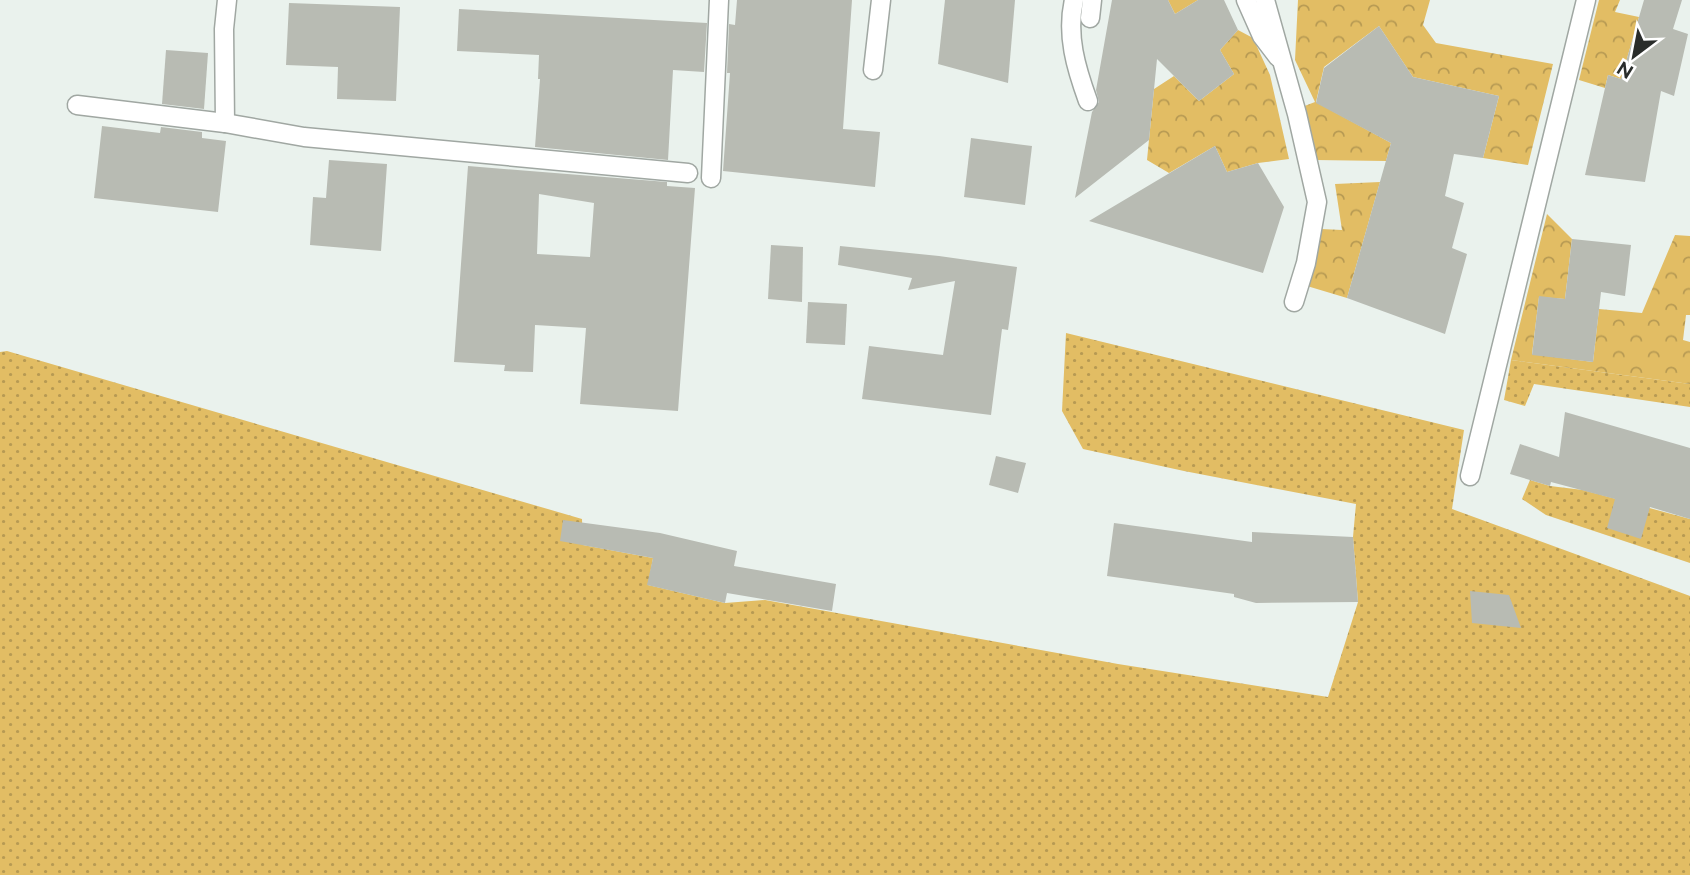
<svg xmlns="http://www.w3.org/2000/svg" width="1690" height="875" viewBox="0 0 1690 875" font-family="Raleway,sans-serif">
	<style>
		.grass { fill: url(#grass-dots) }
		.park { fill: url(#park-crowns) }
		.building { fill: #b8bbb3; fill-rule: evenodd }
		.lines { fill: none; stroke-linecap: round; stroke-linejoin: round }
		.service-casing { stroke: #a0a7a2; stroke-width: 21 }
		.service { stroke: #fff; stroke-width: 18 }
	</style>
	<defs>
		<pattern id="grass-dots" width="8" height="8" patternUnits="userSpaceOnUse" patternTransform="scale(1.75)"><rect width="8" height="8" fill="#e2bd64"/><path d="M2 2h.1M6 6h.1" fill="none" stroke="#b79a53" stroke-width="1.8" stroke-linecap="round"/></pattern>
		<pattern id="park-crowns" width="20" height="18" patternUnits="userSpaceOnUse" patternTransform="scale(1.75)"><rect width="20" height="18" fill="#e2bd64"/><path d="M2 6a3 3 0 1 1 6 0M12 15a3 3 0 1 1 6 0" fill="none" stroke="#b79a53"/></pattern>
	</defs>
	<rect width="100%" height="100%" fill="#eaf2ed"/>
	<g class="grass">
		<path d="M1066,333L1464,430L1452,509L1690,596V875H0V352L7,351L582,519L583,545L653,558L648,585L725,603L765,600L1118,664L1328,697L1358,602L1353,537L1356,504L1184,471L1083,449L1062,411Z"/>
		<path d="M1511,360L1690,384V407L1534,384L1525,406L1504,400Z"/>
		<path d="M1530,480L1550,486L1583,490L1690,519V563L1546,515L1522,499Z"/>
	</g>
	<g class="park">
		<path d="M1168,0H1198L1175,14Z"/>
		<path d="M1298,0H1430L1423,25L1436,43L1553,64L1528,165L1483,158L1499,96L1413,77L1379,26L1324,67L1316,102L1391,143L1386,161L1315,160L1302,107L1315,102L1295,60Z"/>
		<path d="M1599,0H1620L1615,12L1639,17L1621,79L1608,75L1605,88L1579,80Z"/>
		<path d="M1238,30L1253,38L1270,75L1289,159L1258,163L1227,172L1215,146L1169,173L1147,160L1154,89L1174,76L1199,101L1234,74L1220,50Z"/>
		<path d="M1380,182L1347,298L1307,286L1321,229L1342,230L1335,184Z"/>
		<path d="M1547,214L1572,239L1565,299L1539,297L1532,354L1593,362L1599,309L1642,313L1675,235L1690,236V315H1686L1683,340L1690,342V384L1511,360Z"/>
	</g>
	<g class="building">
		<path d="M737,0H852L843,129L880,132L875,187L723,171L730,73H727L729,24L735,25Z"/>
		<path d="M945,0H1015L1008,83L938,64Z"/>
		<path d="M1112,0H1168L1175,14L1198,0H1224L1238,30L1220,50L1234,74L1199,101L1157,59L1149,140L1075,198L1092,112L1099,102L1096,90Z"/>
		<path d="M1644,0H1682L1673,29L1688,34L1674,96L1661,91L1645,182L1585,175L1608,75L1621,79Z"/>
		<path d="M289,3L400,7L396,101L337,99L338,67L286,65Z"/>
		<path d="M459,9L707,23L704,72L673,70L668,160L535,147L540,79H538L539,55L457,51Z"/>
		<path d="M1379,26L1413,77L1499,96L1483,158L1454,154L1445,196L1464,203L1452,248L1467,254L1445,334L1347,298L1391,143L1316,103L1324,68Z"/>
		<path d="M166,50L208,53L204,109L162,104Z"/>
		<path d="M102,126L160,133L161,127L202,132V138L226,141L218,212L94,198Z"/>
		<path d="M971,138L1032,146L1025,205L964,197Z"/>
		<path d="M1215,146L1227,172L1258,163L1284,207L1263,273L1089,221Z"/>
		<path d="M329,160L387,164L381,251L310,245L313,197L326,198Z"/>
		<path d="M468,166L667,182V186L695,188L678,411L580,404L586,328L535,325L533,372L504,371L505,365L454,362ZM539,194L594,203L590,257L537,254Z"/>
		<path d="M1572,239L1631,245L1625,296L1601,292L1593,362L1532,355L1539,296L1565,299Z"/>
		<path d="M771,245L803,247L802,302L768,299Z"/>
		<path d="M840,246L939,256L1017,267L1008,330L1002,329L991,415L862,399L869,346L943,355L955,281L908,290L912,278L838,265Z"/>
		<path d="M808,302L847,304L845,345L806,343Z"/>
		<path d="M1565,412L1690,448V519L1650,507L1641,539L1607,528L1615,499L1551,482L1550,486L1510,474L1520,444L1559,457Z"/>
		<path d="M996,456L1026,463L1018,493L989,485Z"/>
		<path d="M563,520L660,533L737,551L734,566L836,584L832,611L727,593L725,603L647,585L653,558L560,541Z"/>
		<path d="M1114,523L1252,542V532L1353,537L1358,602L1256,603L1234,597V594L1107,576Z"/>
		<path d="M1470,591L1509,595L1521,628L1472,623Z"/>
	</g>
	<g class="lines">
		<g class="service-casing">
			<g id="service">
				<path d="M227,0L224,29L225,123L304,137L688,173"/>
				<path d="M1074,0C1066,35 1076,68 1088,101"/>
				<path d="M1246,0L1262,36L1278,57"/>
				<path d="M1265,0L1297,114L1317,202L1306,263L1294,302"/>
				<path d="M1090,18L1092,0"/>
				<path d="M873,70L881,0"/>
				<path d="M77,105L225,123"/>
				<path d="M711,178L719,0"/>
				<path d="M1470,476L1586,0"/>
			</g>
		</g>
		<use href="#service" class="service"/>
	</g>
	<g transform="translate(1634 56) rotate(212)" stroke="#ffffff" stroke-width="5" paint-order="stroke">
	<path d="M0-5L12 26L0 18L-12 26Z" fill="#292c2a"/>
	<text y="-10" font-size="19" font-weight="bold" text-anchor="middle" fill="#292c2a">N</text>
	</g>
</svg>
